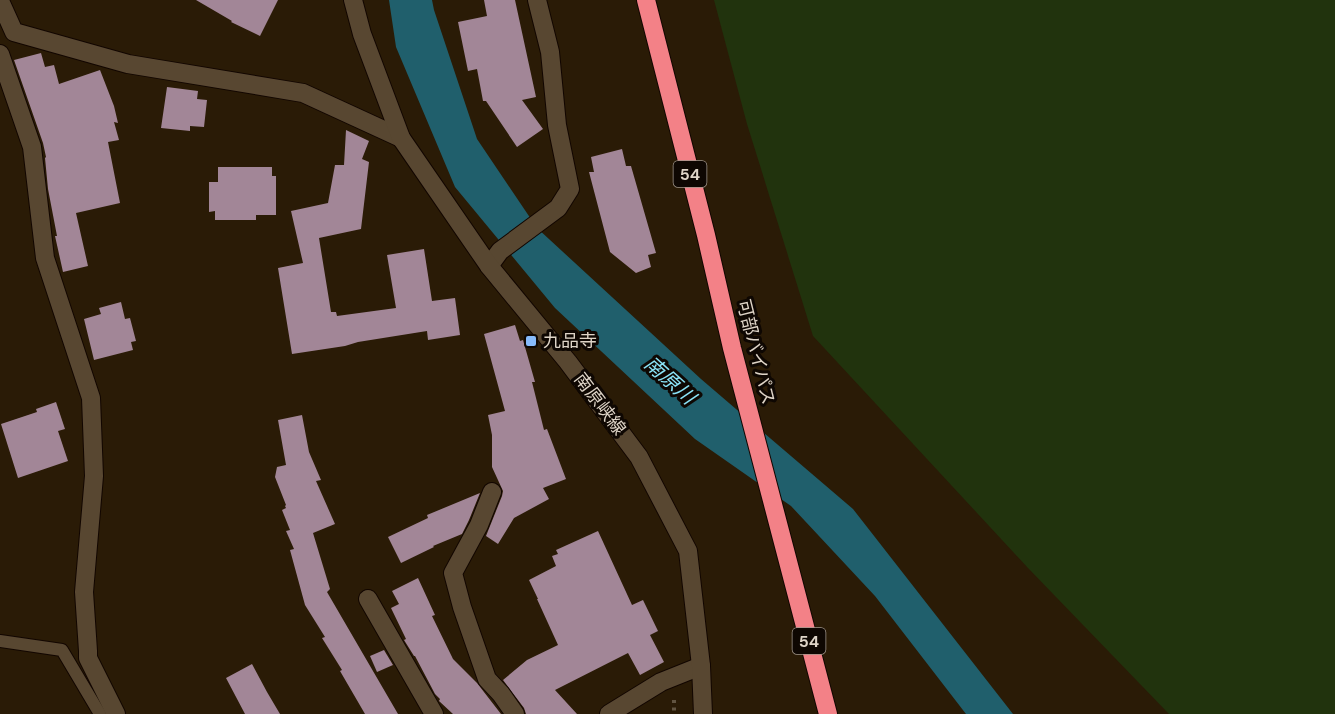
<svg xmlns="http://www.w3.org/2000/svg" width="1335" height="714" viewBox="0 0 1335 714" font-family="'DM Sans','Noto Sans JP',sans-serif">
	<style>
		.green { fill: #21330d }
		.water { fill: #205f6c }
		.building { fill: #a28697 }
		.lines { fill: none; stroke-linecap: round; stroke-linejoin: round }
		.lane-casing { stroke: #120600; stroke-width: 14 }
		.street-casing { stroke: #120600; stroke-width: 20 }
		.secondary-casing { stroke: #120600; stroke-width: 20 }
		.highway-casing { stroke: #120600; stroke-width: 20 }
		.path { stroke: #615441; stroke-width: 4; stroke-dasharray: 3 4.5; stroke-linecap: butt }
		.lane { stroke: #584731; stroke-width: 12 }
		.street { stroke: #584731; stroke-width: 18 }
		.secondary { stroke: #584731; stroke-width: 18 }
		.highway { stroke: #f38187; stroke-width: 18 }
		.poi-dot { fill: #87bbfb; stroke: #0e0702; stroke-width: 2 }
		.labels { text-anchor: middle; stroke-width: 6; stroke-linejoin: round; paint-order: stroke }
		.shield { fill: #0e0702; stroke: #a0968c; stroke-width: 1.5 }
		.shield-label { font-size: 16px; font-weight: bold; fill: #ded4c7 }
		.poi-label { font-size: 18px; fill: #ded4c7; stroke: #0e0702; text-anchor: start }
		.street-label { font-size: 18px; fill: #ded4c7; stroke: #0e0702 }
		.water-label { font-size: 20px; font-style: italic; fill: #8be4f8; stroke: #0e0702 }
	</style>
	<rect width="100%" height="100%" fill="#2a1b06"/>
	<path class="green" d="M714,0H1335V714H1169L1028,568L813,336L747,124Z"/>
	<path class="water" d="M389,0H432L434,10L477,139L537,228L701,379L853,509L1013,714H966L875,596L791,506L695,439L555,308L455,187L396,47Z"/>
	<g class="building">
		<path d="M196,0H278L260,36L231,22L232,21Z"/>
		<path d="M484,0H515L536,97L522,100L543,129L517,147L486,101H483L477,69L468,71L458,22L487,16Z"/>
		<path d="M41,53L45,67L54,65L59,84L100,70L114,106L118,123L114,122L119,140L108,142L120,203L76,213L88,266L63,272L55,236H57L48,189L45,158L46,157L43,143L14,60Z"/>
		<path d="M167,87L198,91L197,99L207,100L204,127L190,126V131L161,128Z"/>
		<path d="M346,130L369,141L362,159L369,162L361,229L319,238L331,312H336L337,316L396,308L387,255L424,249L432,301L455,298L460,335L428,340L427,331L358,342L345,346L292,354L278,268L303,263L291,211L328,203L335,165H344Z"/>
		<path d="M622,149L626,166H631L656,253L648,255L651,267L636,273L610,252L589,172H594L591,157Z"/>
		<path d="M218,167H272V176H276V215H256V220H215V211L209,212V182H218Z"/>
		<path d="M121,302L125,319L130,318L136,341L131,342L133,350L94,360L84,319L101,314L99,308Z"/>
		<path d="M515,325L520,341L523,340L535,382H532L544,430L547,429L566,479L543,488L549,499L514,518L498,544L486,536L502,496L503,491L492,467V435L488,415L505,411L484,334Z"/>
		<path d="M56,402L65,429L58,431L68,461L18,478L1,424L37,412L36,409Z"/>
		<path d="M302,415L309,452L321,480L316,481L335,524L313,533L330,589L327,592L398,714H365L340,671L342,670L322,638L325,637L305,605L290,550L294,549L286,531L290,530L282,510L286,508L285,506L286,505L275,477L277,467L286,465L278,420Z"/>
		<path d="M480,493L469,520L462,534L433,546L434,547L401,563L388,537L428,518L427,515Z"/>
		<path d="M598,531L632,605L643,600L658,631L650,635L664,662L640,675L628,653L555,690L577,714H526L524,708L503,680L527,660L558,645L537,599H538L529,580L556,566L552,556L558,554L556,550Z"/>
		<path d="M418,578L435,615L432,616L453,659L477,683L501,714H453L439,701L440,699L435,694L415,656H414L404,640L406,639L391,608L399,604L392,591Z"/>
		<path d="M384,650L393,665L377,672L370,656Z"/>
		<path d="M252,664L267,692L280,714H245L226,678Z"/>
	</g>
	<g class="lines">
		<g class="lane-casing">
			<path id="lane" d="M0,641L62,650L100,714"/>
		</g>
		<g class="street-casing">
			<g id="street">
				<path d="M0,1L14,32L128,64L303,93L401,138"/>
				<path d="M0,54L32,147L45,258L91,398L94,476L84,592L88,651V658L116,714"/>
				<path d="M489,266L500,251L558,208L570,189L557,125L550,52L537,0"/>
				<path d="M492,492L479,525L453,573L462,607L487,679L501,694L515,714"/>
				<path d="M368,599L434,714"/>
				<path d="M609,714L661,682L701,666"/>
			</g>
		</g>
		<g class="secondary-casing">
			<path id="secondary" d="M353,0L362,34L401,138L489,266L568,362L639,457L688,551L701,666L703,714"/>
		</g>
		<g class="highway-casing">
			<path id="highway" d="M646,0L706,235L732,348L828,714"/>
		</g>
		<path class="path" d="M674,700V714"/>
		<use href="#lane" class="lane"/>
		<use href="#street" class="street"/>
		<use href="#secondary" class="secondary"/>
		<use href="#highway" class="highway"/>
	</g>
	<rect class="poi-dot" x="525" y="335" width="12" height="12" rx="3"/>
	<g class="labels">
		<g class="shield">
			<rect x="673.5" y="161" width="33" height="26" rx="4.5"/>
			<rect x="792.5" y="628" width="33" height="26" rx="4.5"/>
		</g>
		<g class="shield-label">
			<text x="690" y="180">54</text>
			<text x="809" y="647">54</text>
		</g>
		<g class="poi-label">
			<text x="543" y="347">九品寺</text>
		</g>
		<g class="street-label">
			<text transform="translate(756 352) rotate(76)" y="6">可部バイパス</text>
			<text transform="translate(600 404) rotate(53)" y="6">南原峡線</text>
		</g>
		<g class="water-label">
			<text transform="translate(670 380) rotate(42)" y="7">南原川</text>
		</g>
	</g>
</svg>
